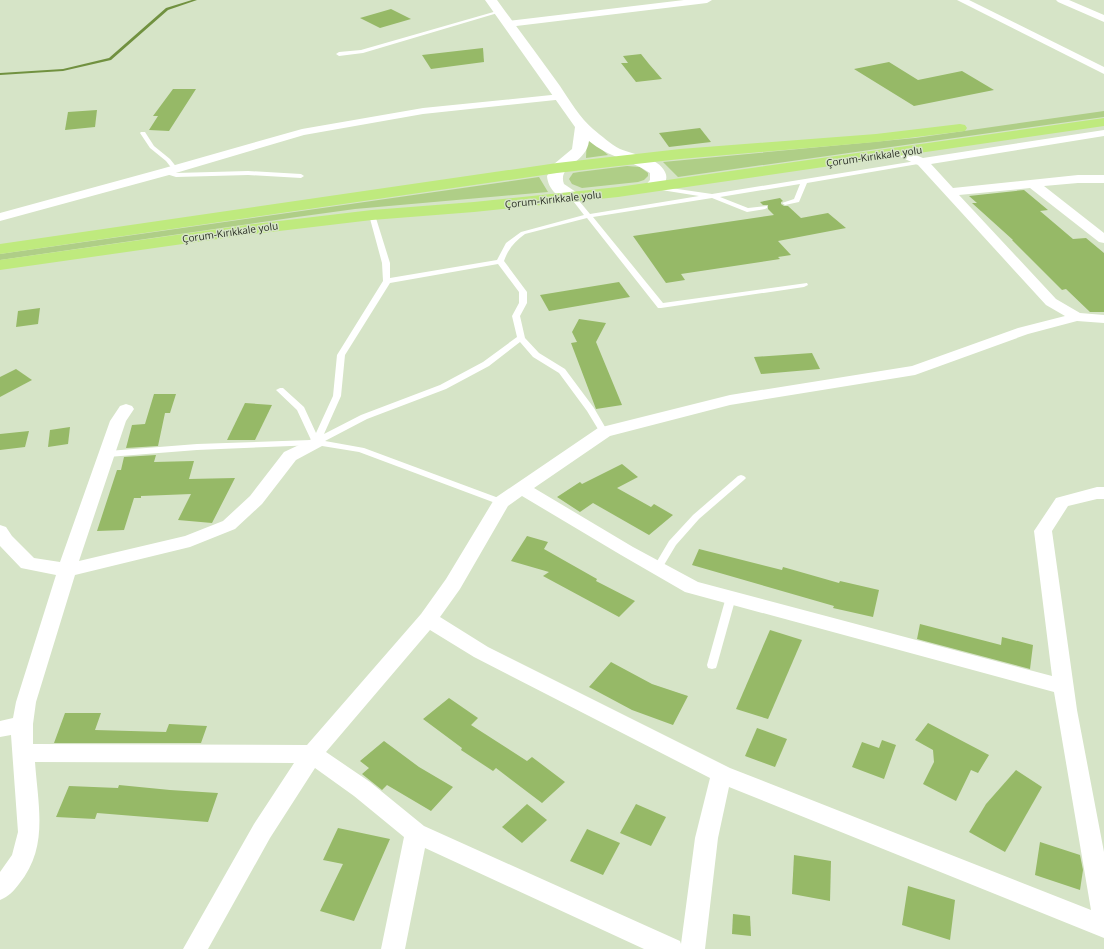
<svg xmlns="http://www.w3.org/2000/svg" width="1104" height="949" viewBox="0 0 1104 949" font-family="'Open Sans',sans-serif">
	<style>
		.green { fill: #afce87 }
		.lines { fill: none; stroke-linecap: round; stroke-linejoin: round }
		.stream { fill: #719140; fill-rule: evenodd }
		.building { fill: #96b967 }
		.service { fill: #fff; fill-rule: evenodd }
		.minor { fill: #fff; fill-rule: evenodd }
		.tertiary { fill: #fff; fill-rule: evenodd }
		.trunk { fill: #bfea7e; fill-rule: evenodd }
		.labels { text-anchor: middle; stroke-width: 3; stroke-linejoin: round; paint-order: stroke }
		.far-street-label { font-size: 10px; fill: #2b3125; stroke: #d6e4c7 }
	</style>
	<rect width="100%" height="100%" fill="#d6e4c7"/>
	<g class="green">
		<path d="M1104,111V117L1082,120L678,177L663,162L915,138Z"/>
		<path d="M587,136L608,155L586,158Z"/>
		<path d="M627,166L640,167L648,173V176L644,180L638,182L582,188L572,184L569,179L573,173L579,172Z"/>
		<path d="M539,177L548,192L355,209L297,217L0,260V254Z"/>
	</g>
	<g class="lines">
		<path class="stream" d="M192,0H197L168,10L111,60L63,71L0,75V73L63,69L109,58L166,8Z"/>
	</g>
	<g class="building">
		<path d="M391,9L411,19L380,28L360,18Z"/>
		<path d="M483,48L484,62L431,69L422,55Z"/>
		<path d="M641,54L649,64L662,79L636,82L621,63H628L623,56Z"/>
		<path d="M889,62L918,80L962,71L994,90L914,106L854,69Z"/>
		<path d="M173,89H196L169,131L149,130L158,116H153Z"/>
		<path d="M97,110L95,127L65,130L68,112Z"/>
		<path d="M700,128L711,142L669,147L659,133Z"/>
		<path d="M1024,190L1048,210L1040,211L1073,239L1086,238L1104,253V312H1090L1066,289L1062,290L1012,240H1013L972,203H977L969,196Z"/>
		<path d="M780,198L783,201L781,202V204L784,206H788L801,218L828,213L846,228L778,241L791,255L778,257L780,259L681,274L685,280L666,283L633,236L774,215L768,209V205H763L760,202Z"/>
		<path d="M619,282L630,297L549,311L540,295Z"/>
		<path d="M40,308L38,324L16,327L18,311Z"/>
		<path d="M579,319L606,323L596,342L622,405L596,409L571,343L577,342L572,332Z"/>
		<path d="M812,353L820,369L761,374L754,357Z"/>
		<path d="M16,369L32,380L0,397V377Z"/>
		<path d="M154,394H176L170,413H165L158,446L126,448L132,425L145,424Z"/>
		<path d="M245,403L272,405L255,440H227Z"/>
		<path d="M70,427L68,444L48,447L50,430Z"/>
		<path d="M29,431L25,447L0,450V434Z"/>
		<path d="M156,455L154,462L194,461L189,479L235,478L212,523L178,520L191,494L141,496V498H134L124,530L97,531L117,470H121L124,457Z"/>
		<path d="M622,464L638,477L617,488L651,507L654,504L673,515L649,535L593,503L580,512L557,497L580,482L582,484Z"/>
		<path d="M527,536L548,542L544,549L597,579L596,581L635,601L619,617L543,576L549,572L511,561Z"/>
		<path d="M699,549L782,570L783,567L839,583L840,581L879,590L873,617L833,608L834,606L692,565Z"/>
		<path d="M920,624L1001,645L1002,637L1033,645L1030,669L917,639Z"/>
		<path d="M770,630L802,640L768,719L736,709Z"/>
		<path d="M611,662L652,684L688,696L673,725L632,710L589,687Z"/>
		<path d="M449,698L478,718L471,725L527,761L532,757L565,782L542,803L496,768L493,771L461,750L462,748L423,719Z"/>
		<path d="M65,713H101L95,730L166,732L169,724L207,726L201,743H54Z"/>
		<path d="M928,723L989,755L978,773L971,770L956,801L923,784L934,762L933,750L915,740Z"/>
		<path d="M757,728L787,739L775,767L745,756Z"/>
		<path d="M882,740L896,745L884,779L852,767L862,742L879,748Z"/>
		<path d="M384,741L419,767L453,787L431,811L387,785L382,790L362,774L369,768L360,761Z"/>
		<path d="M1016,770L1042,787L1005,852L969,832L986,804Z"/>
		<path d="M119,785L170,790L218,793L208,822L97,813L95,819L56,817L69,786L118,788Z"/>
		<path d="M527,804L547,820L522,843L502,827Z"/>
		<path d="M636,804L666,817L651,846L620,833Z"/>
		<path d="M338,828L390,839L354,921L320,911L343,864L323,860Z"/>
		<path d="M587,829L620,843L603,875L570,861Z"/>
		<path d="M1040,842L1080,855L1083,870L1080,890L1035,875Z"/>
		<path d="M794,855L831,861L830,901L792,894Z"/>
		<path d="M908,886L955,900L950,940L902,925Z"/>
		<path d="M733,914L750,916L751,936L732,934Z"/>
	</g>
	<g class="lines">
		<g class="service">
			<path d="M497,11L501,12L363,53L339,56L336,54L339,52L361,50Z"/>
			<path d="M141,132H145L154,146L170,159L178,169L177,170H173L166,161L150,148L140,133Z"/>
			<path d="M922,160L925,162L924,163L807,183L799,202L785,205L782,203L794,199L800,184L720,197L748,208L767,206V208L765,209L747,212L712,198L593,217L663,303L807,283L808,285L804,287L661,308H658L587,218L525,234C515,241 508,249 504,261L527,292V303L520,316L525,338L539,353L565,369L594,408L608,432L607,434H601L587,411L559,373L533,357L520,342L489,366L446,389L367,419L325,441L364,448L504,500L506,502L504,504H498L359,452L316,445L197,450L108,457L104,454L108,451L197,444L311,440L297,410L276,390L280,388H283L304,407L316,433L333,396L337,355L383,281L382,263L369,215L370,214L372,213L375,215L390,263V278L497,260L506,243L521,232L584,215L570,197L573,195L575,196L590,214L699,196L655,189V187L657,186L712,194ZM498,264L519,292V303L512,316L517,337L483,362L440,385L361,415L324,434L341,396L345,355L390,283Z"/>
			<path d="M165,170L176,173L248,171L301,174L304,176L301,178L248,175L176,177L163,173V171Z"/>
			<path d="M741,475L744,476L746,478L744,480L699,519L676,545L661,570H655L653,568L669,541L693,515L738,476Z"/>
			<path d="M731,593L735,594L736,597L717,665L716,668L712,669L708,668L707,665L726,597L727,594Z"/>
		</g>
		<g class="minor">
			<path d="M684,0H712L707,3L508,27L503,24L508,21Z"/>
			<path d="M957,0H969L1104,67V74Z"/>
			<path d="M1056,0H1069L1104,15V22L1058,2Z"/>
			<path d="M561,94L566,97L565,99L423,114L304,135L169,175L0,221V213L161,169L302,129L423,108Z"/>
			<path d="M1104,130V136L931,164L953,188L1078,175H1104V183H1078L1044,186L1104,233V243L1099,242L1030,188L959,195L1056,299L1080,313L1104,315V323L1077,321L1028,334L915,375L730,405L610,436L534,488L633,547L698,582L1052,676L1034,531L1056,498L1097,487H1104V499H1097L1068,506L1052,531L1077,710L1104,852V938L729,787L718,838L705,949H644L425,848L405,949H381L404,837L354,796L315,768L270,838L208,949H183L254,824L294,763L35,762C38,806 49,847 19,884C13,892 9,896 0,900V872L12,855L18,832L11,735L0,737V721L13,718L16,702L56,575L21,568L0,546V525L6,527L12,536L34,558L60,562L110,421L120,406L126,404L132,406L134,409L126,421L79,561L185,536L223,521L250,496L284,452L316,437L322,438L324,442L322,446L296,460L262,504L235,529L190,547L75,575L36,702L33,724V744L307,745L421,614L446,579L495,498L598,428L730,395L912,366L1018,328L1065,316L1046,305L918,165L894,154L892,152L894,150L898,148L923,158ZM522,496L621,555L685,592L1054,692L1091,910L730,768L488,647L440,617L460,589L508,506ZM430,630L474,657L710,778L695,838L681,944L680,941L424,826L370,782L326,752Z"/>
		</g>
		<path class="tertiary" d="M485,0H497C518,29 539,57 560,86C570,101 580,118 593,129C602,136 610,144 620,149C634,155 658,157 665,172C671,184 656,193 646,190L644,187L650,180V173C631,160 608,157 589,141C586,164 557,165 564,184L579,194L581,197L579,200C563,204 548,191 547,176L554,164L572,149L575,127Z"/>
		<g class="trunk">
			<path d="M1104,118V126L618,197L474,212L372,220L253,234L0,270V260L253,224L372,210L474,202L618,187Z"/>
			<path d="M960,124L965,125L967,128L965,131L876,142L680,159L557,173L0,254V244L557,163L680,149L876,134Z"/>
		</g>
	</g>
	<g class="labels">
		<g class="far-street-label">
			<text transform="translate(874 156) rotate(-8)" y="4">Çorum-Kırıkkale yolu</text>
			<text transform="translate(553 199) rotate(-6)" y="4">Çorum-Kırıkkale yolu</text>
			<text transform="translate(230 232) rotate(-8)" y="4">Çorum-Kırıkkale yolu</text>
		</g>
	</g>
</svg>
